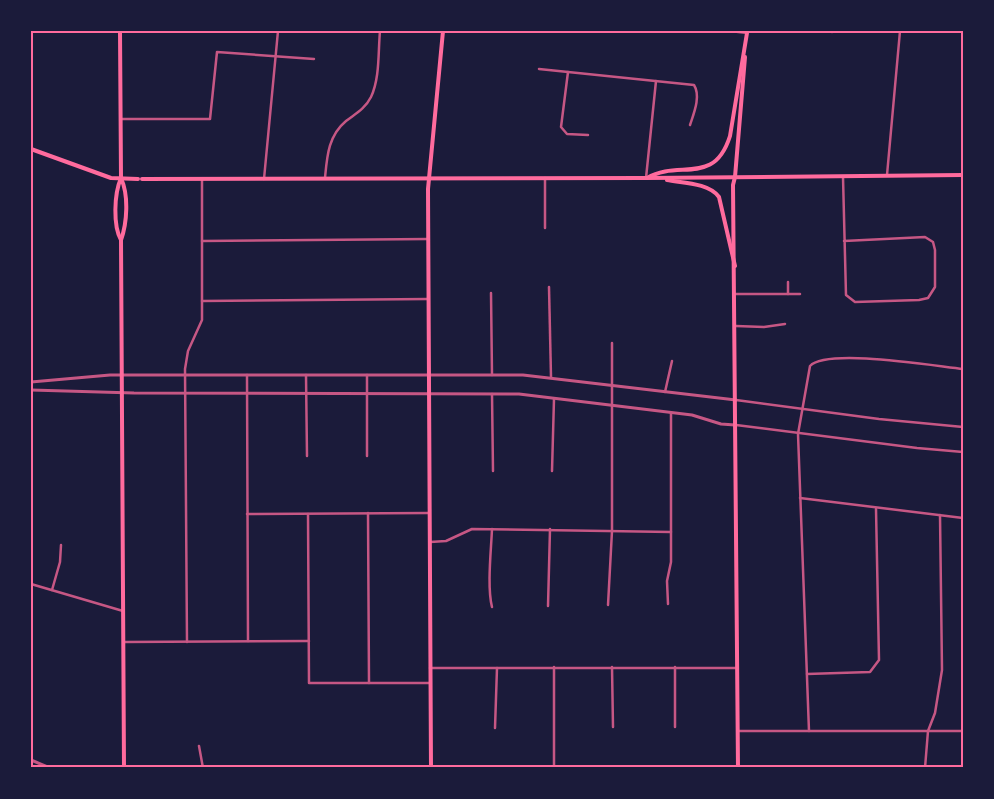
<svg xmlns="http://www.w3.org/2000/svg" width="994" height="799" viewBox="0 0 994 799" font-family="'Times New Roman',serif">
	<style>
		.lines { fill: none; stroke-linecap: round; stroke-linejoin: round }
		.minor { stroke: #c65784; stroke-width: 2.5 }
		.tertiary { stroke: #c65784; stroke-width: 3 }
		.secondary { stroke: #ff6b9d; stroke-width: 4 }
		.primary { stroke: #ff6b9d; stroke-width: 4 }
		.neatline { fill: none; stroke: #ff6b9d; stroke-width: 2 }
	</style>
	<rect width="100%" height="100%" fill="#1b1b3a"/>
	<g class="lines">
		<g class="minor">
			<path d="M730,31L747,33"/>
			<path d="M832,32V31"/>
			<path d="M539,69L694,85C701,96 694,113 690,125"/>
			<path d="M568,72L561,127L567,134L588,135"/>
			<path d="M121,119H210L217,52L314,59"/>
			<path d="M887,175L900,31"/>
			<path d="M843,177L846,295L855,302L919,300L928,298L935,287V250L933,242L925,237L844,241"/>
			<path d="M325,178C327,157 328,136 346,121C355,114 365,109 371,97C380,78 378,52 380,31"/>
			<path d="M646,178L656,81"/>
			<path d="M264,179L278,31"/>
			<path d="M545,228V178"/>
			<path d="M202,241L428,239"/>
			<path d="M549,287L551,377"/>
			<path d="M491,293L492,375"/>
			<path d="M736,294H800"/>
			<path d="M788,294V282"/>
			<path d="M202,301L428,299"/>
			<path d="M736,326L764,327L785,324"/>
			<path d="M247,375L248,641"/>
			<path d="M306,375L307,456"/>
			<path d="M367,375V456"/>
			<path d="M665,392L672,361"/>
			<path d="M492,394L493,471"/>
			<path d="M736,400L879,419L963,427"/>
			<path d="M736,425L917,448L963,452"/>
			<path d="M552,471L554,399"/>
			<path d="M800,498L963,518"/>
			<path d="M368,513L369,683"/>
			<path d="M247,514L429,513"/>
			<path d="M308,514L309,683H430"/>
			<path d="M492,529C491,552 487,587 492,607"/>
			<path d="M430,542L446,541L472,529L671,532"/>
			<path d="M31,584L123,611"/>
			<path d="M52,590L60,562L61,545"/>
			<path d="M668,604L667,581L671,562V413"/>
			<path d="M608,605L612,531V343"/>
			<path d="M548,606L550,529"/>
			<path d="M124,642L309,641"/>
			<path d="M187,642L185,369L188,351L202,320V179"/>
			<path d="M554,667V768"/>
			<path d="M612,667L613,727"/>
			<path d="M675,667V727"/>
			<path d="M430,668H736"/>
			<path d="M807,674L870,672L879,660L876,509"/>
			<path d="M495,728L497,668"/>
			<path d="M738,731H963"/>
			<path d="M809,731L798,434L810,366C827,348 934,366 963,369"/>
			<path d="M199,746L203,768"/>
			<path d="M925,768L928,731L935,713L942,670L940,515"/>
		</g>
		<g class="tertiary">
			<path d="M31,382L110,375H523L736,400"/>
			<path d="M31,390L134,393L519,394L692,415L721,424L735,425"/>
			<path d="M31,760L50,768"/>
		</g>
		<g class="secondary">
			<path d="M120,31L121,178C129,196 127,223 121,240L124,768"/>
			<path d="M735,177L733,185L738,768"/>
			<path d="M121,178C114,194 113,226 121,240"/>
			<path d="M431,768L428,189L443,31"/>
		</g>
		<g class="primary">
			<path d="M31,149L111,178L138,179"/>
			<path d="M735,177L745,57"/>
			<path d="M647,178C679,159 714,187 730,136L747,33"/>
			<path d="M142,179L646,178L963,175"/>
			<path d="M667,180C683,183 709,183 719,197L735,266"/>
		</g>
	</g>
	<rect width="994" height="799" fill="none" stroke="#1b1b3a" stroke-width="65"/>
	<rect x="32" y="32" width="930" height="734" class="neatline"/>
</svg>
